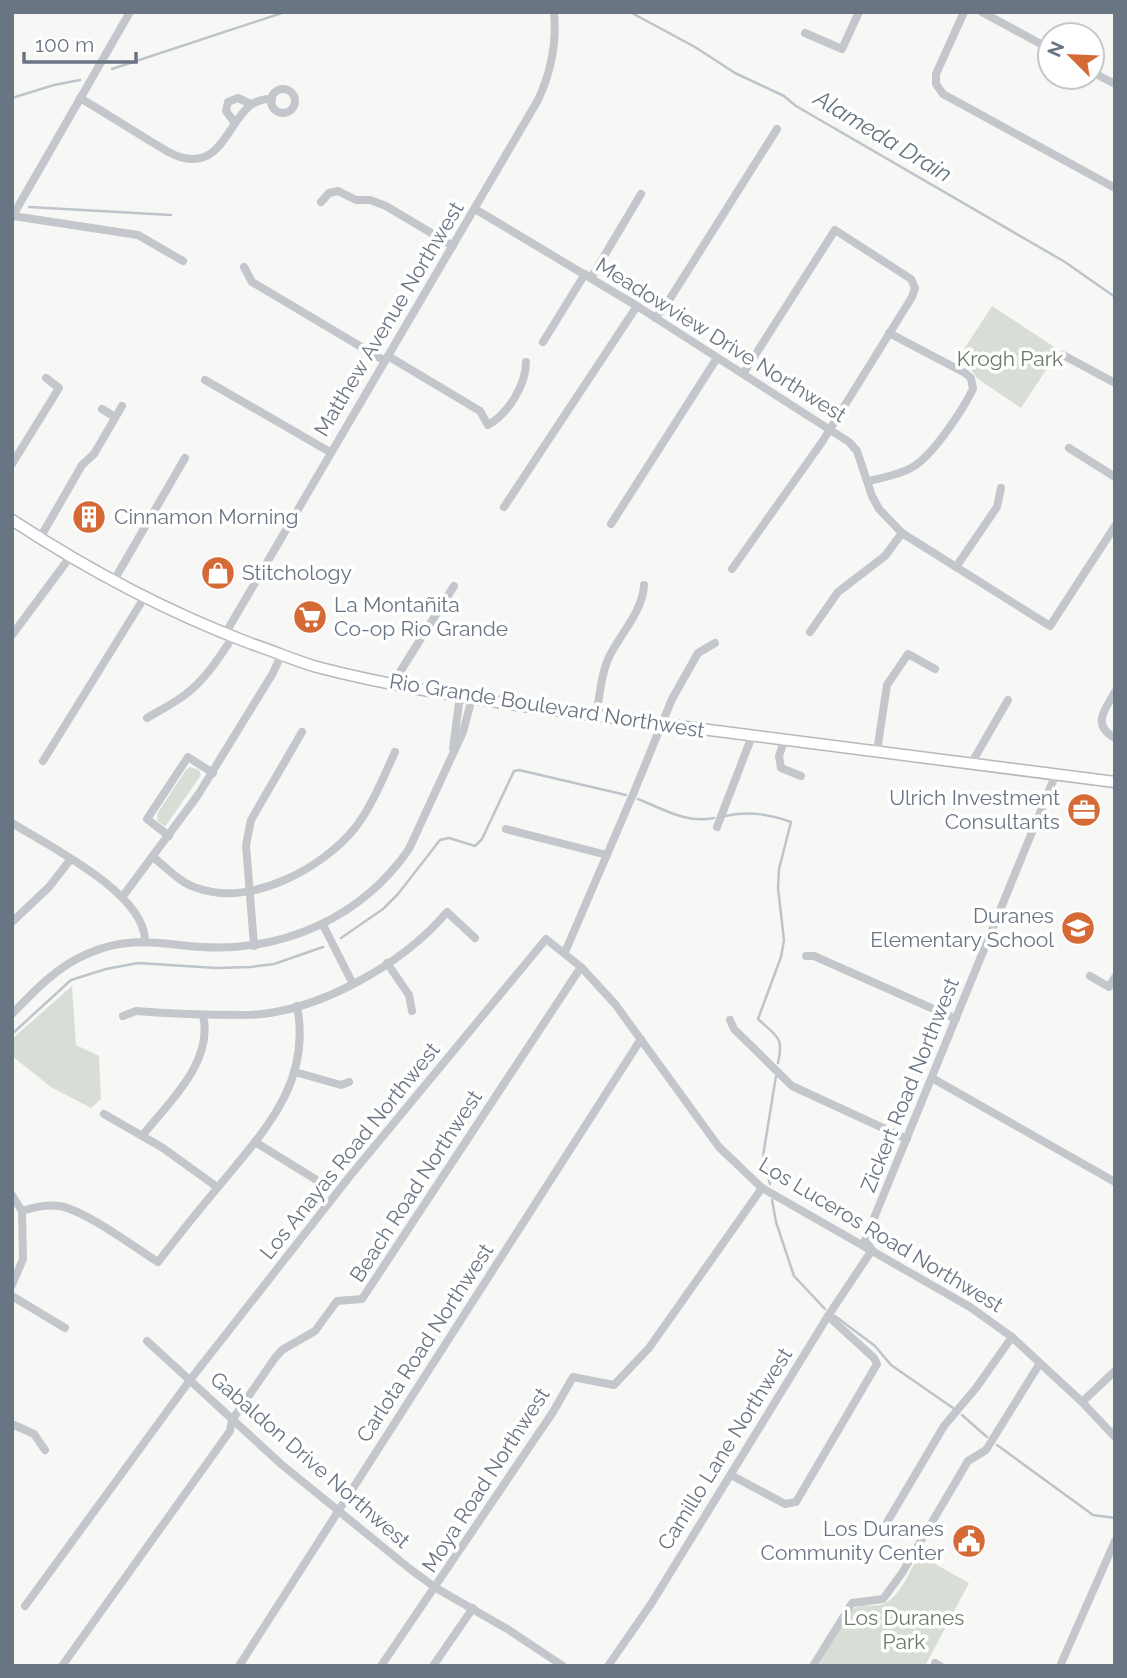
<svg xmlns="http://www.w3.org/2000/svg" width="1127" height="1678" viewBox="0 0 1127 1678" font-family="Raleway,sans-serif">
	<style>
		.green { fill: #d8ded6 }
		.lines { fill: none; stroke-linecap: round; stroke-linejoin: round }
		.stream { stroke: #bdc5ca; stroke-width: 2.5 }
		.major-casing { stroke: #b5b8bc; stroke-width: 13 }
		.minor { stroke: #c3c6ca; stroke-width: 8 }
		.major { stroke: #fff; stroke-width: 10 }
		.labels { text-anchor: middle; stroke-width: 7; stroke-linejoin: round; paint-order: stroke }
		.street-label { font-size: 21px; fill: #697583; stroke: #fff }
		.park-label { font-size: 21px; fill: #697b67; stroke: #fff }
		.poi-label { font-size: 21px; fill: #697583; stroke: #fff; text-anchor: start }
		.water-label { font-size: 23px; font-style: italic; fill: #64757f; stroke: #fff }
	</style>
	<rect width="100%" height="100%" fill="#f7f7f5"/>
	<g class="green">
		<path d="M992,306L1059,350L1021,408L978,379L969,367L957,360Z"/>
		<path d="M190,767L199,770L201,775L165,827L158,821L157,814L186,770Z"/>
		<path d="M72,986L76,1045L99,1056L101,1099L91,1108L51,1087L12,1056V1039Z"/>
		<path d="M919,1555L969,1583L925,1666H818L851,1611C861,1602 871,1608 883,1604C900,1598 910,1570 919,1555Z"/>
	</g>
	<g class="lines">
		<g class="stream">
			<path d="M630,12L695,47L735,73L784,96L796,106L1065,262L1115,297"/>
			<path d="M112,69L285,12"/>
			<path d="M12,98L54,85L80,80"/>
			<path d="M29,207L171,215"/>
			<path d="M638,799C663,809 687,824 714,818"/>
			<path d="M725,816C750,811 768,814 791,822L779,869L778,888L784,940L781,957L758,1019C777,1037 784,1036 778,1063"/>
			<path d="M341,938L383,909L398,894L440,840L449,838L475,846L482,839L514,771L519,770L626,795"/>
			<path d="M12,1034L71,980L106,969L138,963L216,968L251,967L274,964L323,947"/>
			<path d="M770,1184L763,1156L776,1076"/>
			<path d="M772,1200L776,1222L794,1276L825,1309"/>
			<path d="M835,1316L875,1346L891,1365L953,1408"/>
			<path d="M962,1415L987,1437"/>
			<path d="M997,1445L1093,1515L1115,1518"/>
		</g>
		<g class="major-casing">
			<path id="major" d="M12,520C88,570 167,612 252,644C274,651 295,661 317,667C389,686 464,697 537,708L1115,782"/>
		</g>
		<g class="minor">
			<path d="M964,12L936,74V84L943,94L1115,188"/>
			<path d="M982,12L1050,49"/>
			<path d="M805,33L842,49L859,12"/>
			<path d="M1092,72L1115,84"/>
			<circle cx="283" cy="101" r="12"/>
			<path d="M80,98C104,112 127,127 150,141C161,147 172,156 184,158C232,168 229,96 272,99"/>
			<path d="M235,123L226,111L228,102L238,98L251,104"/>
			<path d="M321,202L329,193L338,191L356,200H370L386,206L453,246"/>
			<path d="M475,209L637,306L849,442L857,451L872,496L879,509L902,533L1050,626L1115,526"/>
			<path d="M13,216L138,235L183,261"/>
			<path d="M12,217L130,12"/>
			<path d="M244,267L252,282L385,361"/>
			<path d="M591,278L641,194"/>
			<path d="M655,318L666,305L777,129"/>
			<path d="M543,342L585,274"/>
			<path d="M1063,355L1115,383"/>
			<path d="M388,356L480,411L488,425C508,414 526,385 526,362"/>
			<path d="M205,380L330,452"/>
			<path d="M102,409L115,417"/>
			<path d="M1069,448L1115,477"/>
			<path d="M12,464L59,388L46,378"/>
			<path d="M868,481C882,478 898,475 911,468C932,457 962,411 973,389L971,378L965,373L889,333"/>
			<path d="M504,507L637,306"/>
			<path d="M611,524L717,358"/>
			<path d="M40,538L82,465L94,454L122,406"/>
			<path d="M956,567L997,507L1001,488"/>
			<path d="M732,569L822,442L912,297L915,288L911,279L835,230L743,374"/>
			<path d="M113,582L185,458"/>
			<path d="M810,632L838,592L885,556L902,533"/>
			<path d="M225,634L538,100C551,72 557,44 554,12"/>
			<path d="M12,635L70,557"/>
			<path d="M393,683L454,586"/>
			<path d="M1115,692C1105,709 1091,725 1115,738"/>
			<path d="M596,715C600,695 601,673 610,655C622,632 643,610 644,585"/>
			<path d="M147,718C160,710 175,703 186,694C206,679 219,657 233,637"/>
			<path d="M784,741L779,756L781,768L801,776"/>
			<path d="M453,748L460,696"/>
			<path d="M877,751L887,685L908,654L935,669"/>
			<path d="M43,761L144,598"/>
			<path d="M971,764L1008,700"/>
			<path d="M12,823C49,846 144,893 145,940"/>
			<path d="M717,827L752,736"/>
			<path d="M506,829L607,855"/>
			<path d="M169,836L147,819L188,757L213,773"/>
			<path d="M153,857C167,868 180,883 197,888C250,907 322,869 355,828C372,806 383,778 395,752"/>
			<path d="M123,896L198,795L273,673L281,655"/>
			<path d="M12,922L49,887L70,860"/>
			<path d="M323,925L353,984"/>
			<path d="M254,946L246,845L251,820L302,732"/>
			<path d="M565,952L634,792L672,699L698,653L715,643"/>
			<path d="M806,956H814L956,1019"/>
			<path d="M387,963L409,995L412,1011"/>
			<path d="M1090,976L1109,987L1115,977"/>
			<path d="M12,1014C34,991 58,966 87,954C129,935 158,944 202,947C284,952 362,917 409,849L463,732L472,698"/>
			<path d="M123,1016L136,1011C172,1014 208,1015 243,1015C314,1015 402,965 447,912L475,938"/>
			<path d="M730,1020L734,1029L792,1086L907,1139"/>
			<path d="M295,1072L341,1085L349,1082"/>
			<path d="M932,1078L1115,1182"/>
			<path d="M104,1114L163,1148L217,1187"/>
			<path d="M142,1136C169,1102 214,1062 203,1015"/>
			<path d="M255,1142L315,1179"/>
			<path d="M12,1195L22,1211L23,1259L12,1285"/>
			<path d="M22,1211C34,1207 47,1204 60,1206C86,1211 134,1247 158,1262C178,1236 198,1211 219,1186C264,1131 312,1083 297,1006"/>
			<path d="M12,1296L65,1328"/>
			<path d="M147,1341L281,1464L410,1569L436,1588L509,1630L563,1666"/>
			<path d="M1082,1402L1115,1371"/>
			<path d="M12,1424L34,1434L45,1450"/>
			<path d="M731,1475L785,1504L796,1502L877,1364L874,1358L828,1316"/>
			<path d="M886,1524L944,1426L976,1388L1012,1337"/>
			<path d="M25,1606L190,1380L350,1176L546,939L581,967L615,1004L719,1147L762,1188L970,1307L1012,1337L1082,1402L1115,1437"/>
			<path d="M935,1663L940,1666"/>
			<path d="M62,1666L230,1431L232,1420L275,1358L282,1350L315,1331L337,1301L362,1299L581,967"/>
			<path d="M239,1666L641,1039"/>
			<path d="M381,1666L553,1412L573,1377L614,1385L649,1348L762,1188"/>
			<path d="M433,1666L473,1608"/>
			<path d="M608,1666L651,1604L828,1316L872,1250L865,1240L1055,776"/>
			<path d="M813,1666L852,1603L883,1599L902,1573L968,1461L986,1450L1040,1363"/>
			<path d="M1060,1666L1115,1541"/>
		</g>
		<use href="#major" class="major"/>
	</g>
	<defs>
		<g id="building-disc" transform="scale(1.75)"><circle r="9.5" fill="#d56a37" stroke="#fff"/><path d="M-4-6H4V6H1V3H-1V6H-4ZM-2.5-4.3h1.7v1.8h-1.7ZM.8-4.3h1.7v1.8H.8ZM-2.5-1h1.7V.8h-1.7ZM.8-1h1.7V.8H.8Z" fill="#fff"/></g>
		<g id="shop-disc" transform="scale(1.75)"><circle r="9.5" fill="#d56a37" stroke="#fff"/><path d="M-5-2.5h2.3a2.7 3.5 0 0 1 5.4 0H5L5.5 6h-11ZM-1.5-2.5h3a1.5 2.3 0 0 0-3 0Z" fill="#fff"/></g>
		<g id="supermarket-disc" transform="scale(1.75)"><circle r="9.5" fill="#d56a37" stroke="#fff"/><path d="M-6-5.5h2.5l.6 2H6L4.5 2H-2.5L-4.4-4H-6ZM-1.5 3.2a1.3 1.3 0 1 0 .1 0ZM3 3.2a1.3 1.3 0 1 0 .1 0Z" fill="#fff"/></g>
		<g id="office-disc" transform="scale(1.75)"><circle r="9.5" fill="#d56a37" stroke="#fff"/><path d="M-6-3h4V-5.5h4V-3h4V5H-6ZM-1-4.5V-3h2v-1.5ZM-6 0V1H6V0Z" fill="#fff"/></g>
		<g id="school-disc" transform="scale(1.75)"><circle r="9.5" fill="#d56a37" stroke="#fff"/><path d="M0-5L7-2L0 1L-7-2ZM-4 1L0 2.5L4 1V4Q0 6-4 4Z" fill="#fff"/></g>
		<g id="civic-disc" transform="scale(1.75)"><circle r="9.5" fill="#d56a37" stroke="#fff"/><path d="M-.6-6.5H3V-4.5H.6V-3L4-1V1h2V6H-6V1h2V-1L-.6-3ZM-1.2 2.5V6h2.4V2.5Z" fill="#fff"/></g>
	</defs>
	<g fill-rule="evenodd">
		<use href="#building-disc" x="89" y="517"/>
		<use href="#shop-disc" x="218" y="573"/>
		<use href="#supermarket-disc" x="310" y="617"/>
		<use href="#office-disc" x="1084" y="810"/>
		<use href="#school-disc" x="1078" y="928"/>
		<use href="#civic-disc" x="969" y="1541"/>
	</g>
	<g class="labels">
		<g class="street-label">
			<text transform="translate(389 319) rotate(-59)" y="7">Matthew Avenue Northwest</text>
			<text transform="translate(721 340) rotate(32)" y="7">Meadowview Drive Northwest</text>
			<text transform="translate(547 706) rotate(9)" y="7">Rio Grande Boulevard Northwest</text>
			<text transform="translate(910 1085) rotate(-68)" y="7">Zickert Road Northwest</text>
			<text transform="translate(350 1151) rotate(-51)" y="7">Los Anayas Road Northwest</text>
			<text transform="translate(416 1186) rotate(-57)" y="7">Beach Road Northwest</text>
			<text transform="translate(881 1235) rotate(31)" y="7">Los Luceros Road Northwest</text>
			<text transform="translate(425 1343) rotate(-57)" y="7">Carlota Road Northwest</text>
			<text transform="translate(725 1449) rotate(-58)" y="7">Camillo Lane Northwest</text>
			<text transform="translate(310 1460) rotate(41)" y="7">Gabaldon Drive Northwest</text>
			<text transform="translate(486 1480) rotate(-57)" y="7">Moya Road Northwest</text>
		</g>
		<g class="park-label">
			<text x="1010" y="366">Krogh Park</text>
			<text x="904" y="1625">Los Duranes<tspan x="904" dy="24">Park</tspan></text>
		</g>
		<g class="poi-label">
			<text x="114" y="524">Cinnamon Morning</text>
			<text x="242" y="580">Stitchology</text>
			<text x="334" y="612">La Montañita<tspan x="334" dy="24">Co-op Rio Grande</tspan></text>
			<text x="1060" y="805" text-anchor="end">Ulrich Investment<tspan x="1060" dy="24">Consultants</tspan></text>
			<text x="1054" y="923" text-anchor="end">Duranes<tspan x="1054" dy="24">Elementary School</tspan></text>
			<text x="944" y="1536" text-anchor="end">Los Duranes<tspan x="944" dy="24">Community Center</tspan></text>
		</g>
		<g class="water-label">
			<text transform="translate(883 136) rotate(31)" y="8">Alameda Drain</text>
		</g>
	</g>
	<rect width="1127" height="1678" fill="none" stroke="#697583" stroke-width="28"/>
	<g transform="translate(1071 56) rotate(294)"><circle r="33" fill="#ffffff" stroke="#c3c8cd" stroke-width="2"/>
	<path d="M0-5L12 26L0 18L-12 26Z" fill="#d56a37"/>
	<text y="-10" font-size="19" font-weight="bold" text-anchor="middle" fill="#697583">N</text>
	</g>
	<path d="M24 52v10h112v-10" fill="none" stroke="#697583" stroke-width="3.5"/>
	<text x="35" y="52" font-size="21" fill="#697583" stroke="#ffffff" stroke-width="5" paint-order="stroke">100 m</text>
</svg>
